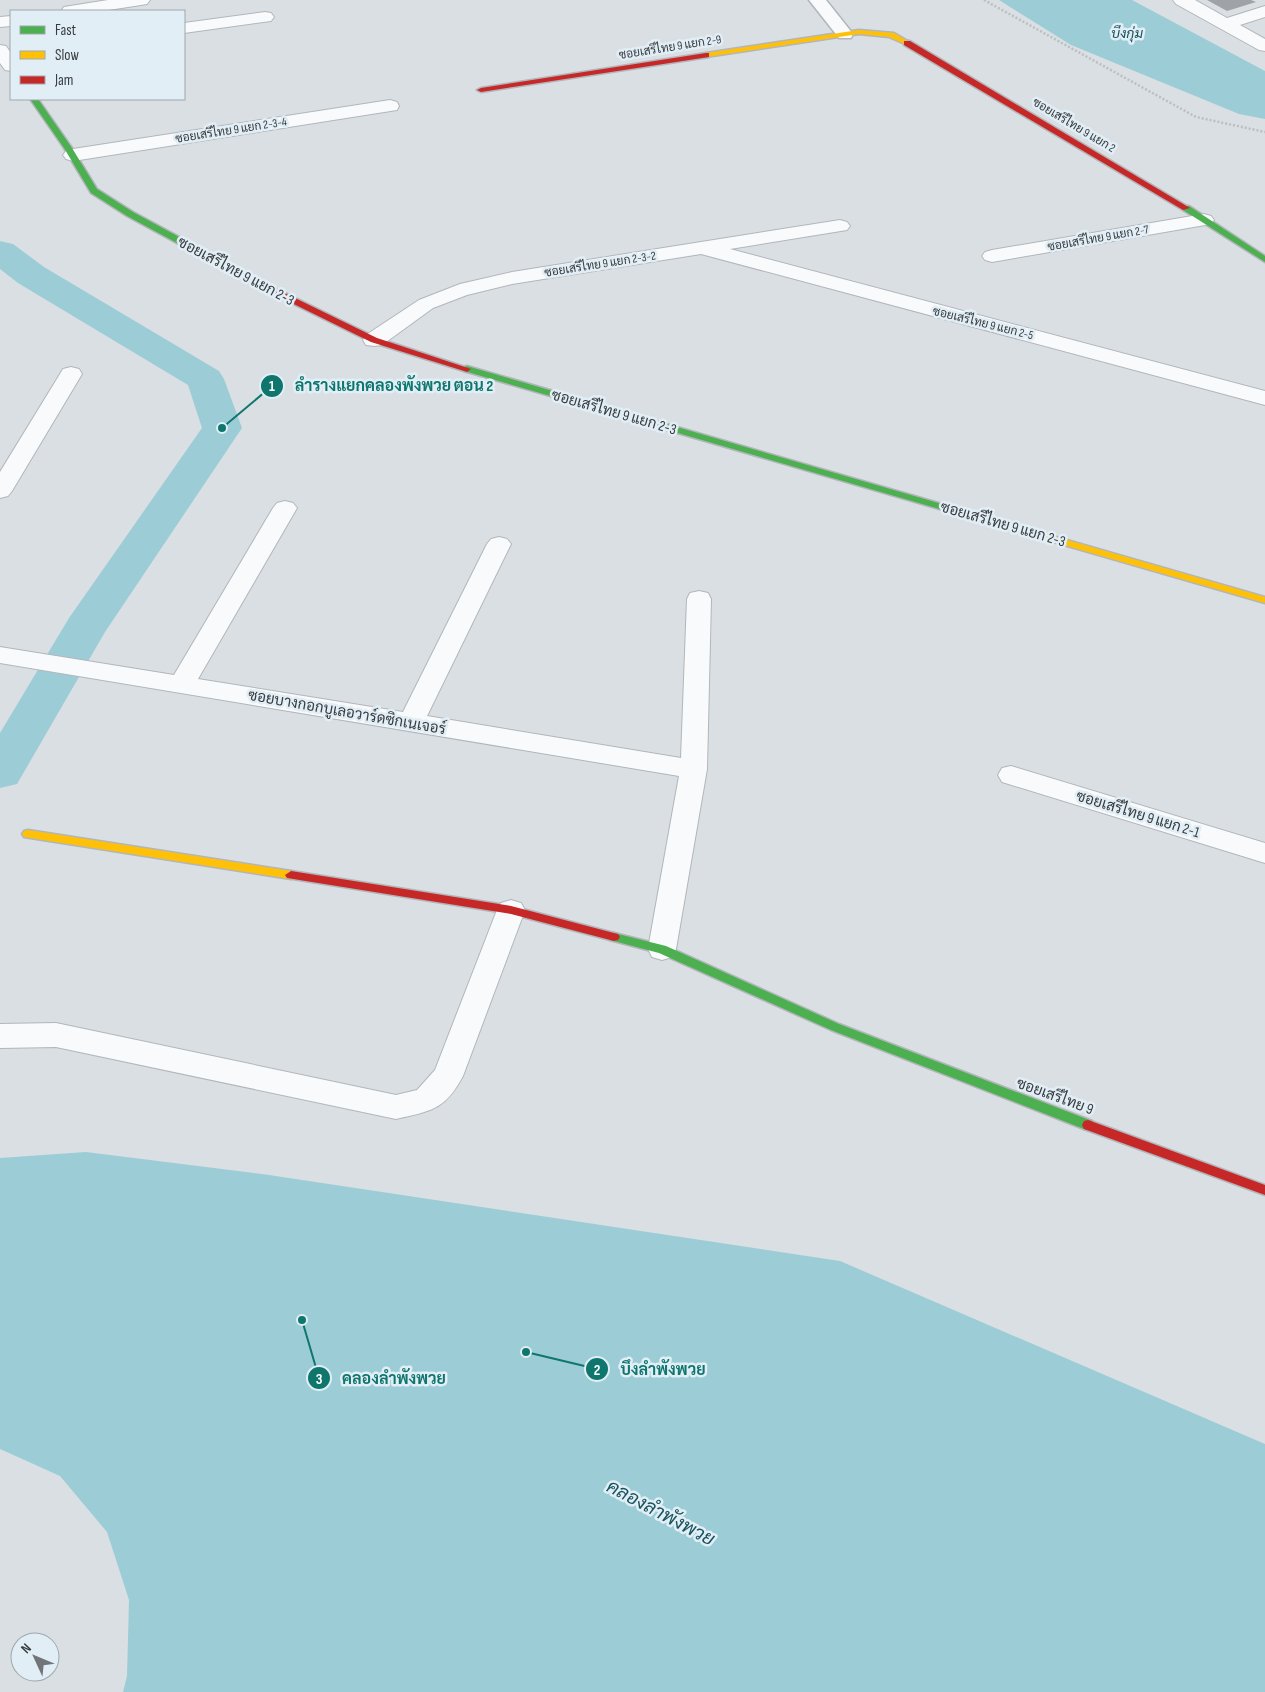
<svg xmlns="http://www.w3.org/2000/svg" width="1265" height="1692" viewBox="0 0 1265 1692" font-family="'Sofia Sans Condensed',Sarabun,sans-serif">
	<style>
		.water { fill: #9ccdd6 }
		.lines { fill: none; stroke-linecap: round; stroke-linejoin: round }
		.canal { fill: #9ccdd6; fill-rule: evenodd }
		.building { fill: #9fa2a6 }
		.lane-casing { stroke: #b2b6ba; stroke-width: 3 }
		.street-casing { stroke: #b2b6ba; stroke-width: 2 }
		.fast-casing { stroke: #b2b6ba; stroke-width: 3 }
		.slow-casing { stroke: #b2b6ba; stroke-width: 3 }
		.jam-casing { stroke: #b2b6ba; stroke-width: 3 }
		.path { stroke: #bcbfc0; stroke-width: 2.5; stroke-dasharray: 2 2; stroke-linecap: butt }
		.lane { fill: #f9fafb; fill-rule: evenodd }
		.street { fill: #f9fafb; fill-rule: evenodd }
		.fast { fill: #4caf50; fill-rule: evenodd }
		.slow { fill: #ffc107; fill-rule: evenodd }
		.jam { fill: #c62828; fill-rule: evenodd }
		.labels { text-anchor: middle; stroke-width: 5; stroke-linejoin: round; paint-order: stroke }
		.far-street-label { font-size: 12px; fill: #383c3f; stroke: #e2eef6 }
		.far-water-label { font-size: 14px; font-style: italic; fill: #19535b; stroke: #e2eef6 }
		.street-label { font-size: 15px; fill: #383c3f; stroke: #e2eef6 }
		.near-water-label { font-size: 19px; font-style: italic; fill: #19535b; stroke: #e2eef6 }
		.leader { fill: none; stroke: #0f766e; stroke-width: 2 }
		.callout-dot { fill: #0f766e; stroke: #e2eef6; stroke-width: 2 }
		.mark-label { font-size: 15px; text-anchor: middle; font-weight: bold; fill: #fff }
		.callout-label { font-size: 16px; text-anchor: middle; font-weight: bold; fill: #0f766e; stroke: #e2eef6; stroke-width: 5; stroke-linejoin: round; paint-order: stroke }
	</style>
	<rect width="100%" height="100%" fill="#dadfe4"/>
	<g class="water">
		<path d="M999,0H1132L1265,71V119L1239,114L1071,45Z"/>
		<path d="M86,1152L269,1175L840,1261L1265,1444V1692H123L127,1676L129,1600L107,1532L60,1476L0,1449V1158Z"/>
	</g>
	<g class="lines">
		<path class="canal" d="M0,241L13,244L44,267L219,371L224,379L242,428L105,632L17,784L0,788V733L69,618L202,428L188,385L18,283L0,269Z"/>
	</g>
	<path class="building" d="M1207,0H1251L1256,2L1227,11Z"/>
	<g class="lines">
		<g class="lane-casing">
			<path id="lane" d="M809,0H826L853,34L851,38H839Z"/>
		</g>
		<g class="street-casing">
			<g id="street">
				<path d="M108,0H150L147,4L141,5L102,11H61L64,7L70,6Z"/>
				<path d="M1173,0H1195L1227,18L1265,6V17L1240,25L1265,39V51L1259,50L1176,4Z"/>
				<path d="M265,12L271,13L274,17L271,21L184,33V23Z"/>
				<path d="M11,16V26L0,27V17Z"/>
				<path d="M0,45L6,46L11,53V71L5,70L0,63Z"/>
				<path d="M390,100L397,102L399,106L397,110L73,161L66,159L63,155L66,151L73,149Z"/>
				<path d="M1204,214L1211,216L1214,220L1211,224L992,262L985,260L982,256L985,252L992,250Z"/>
				<path d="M840,220L847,222L850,226L847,230L730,249L1265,391V405L701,254L512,284L467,295L433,308L382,345L374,346L366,345L363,340L366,335L419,300L460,284L512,272Z"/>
				<path d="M71,367L79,369L82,374L12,491L8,496L0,498V472L60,374L63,369Z"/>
				<path d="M285,501L293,503L297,508L198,679L403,712L487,544L491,539L499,537L507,539L511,544L427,716L681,758L687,599L690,593L699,591L708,593L711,599L707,769L676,949L672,957L662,960L652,957L648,949L679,776L0,663V647L174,675L273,508L277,503Z"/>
				<path d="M1011,766L1265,843V863L1002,782L998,775L1002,768Z"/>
				<path d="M511,900L521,903L525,910L463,1076C445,1110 431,1111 396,1119L56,1047L0,1048V1024L56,1023L396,1095L417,1090L435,1070L497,910L501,903Z"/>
			</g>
		</g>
		<g class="fast-casing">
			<g id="fast">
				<path d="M30,99H38L72,148L97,189L133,212L255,278V282H249L127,216L91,193L64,148Z"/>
				<path d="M1183,206H1189L1265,256V262L1183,210Z"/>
				<path d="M467,366L966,511L968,513L963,516L960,515L464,371V367Z"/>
				<path d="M614,933L666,946L839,1024L1092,1121L1094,1125L1092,1129L1088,1130L1084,1129L831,1030L659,953L610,940L608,937L610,934Z"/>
			</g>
		</g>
		<g class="slow-casing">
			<g id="slow">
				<path d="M859,30L894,33L911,43L907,45L889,37L859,34L706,57L702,55L706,53Z"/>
				<path d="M963,510L1265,597V603L960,515V511Z"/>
				<path d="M28,830L291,871L297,875L291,879L24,837L22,834L24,831Z"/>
			</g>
		</g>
		<g class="jam-casing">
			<g id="jam">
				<path d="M904,41H910L1190,208L1183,210L904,45Z"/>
				<path d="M706,53H709V57L481,92L477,90L481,88Z"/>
				<path d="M252,277L377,338L471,369L467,372L464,371L371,342L249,282L248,280Z"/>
				<path d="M291,871L511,906L614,933L618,934L620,937L618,940L614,941L511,914L287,878L285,875Z"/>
				<path d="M1088,1120L1265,1185V1195L1084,1129L1082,1125L1084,1121Z"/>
			</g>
		</g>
		<path class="path" d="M984,0L1196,117L1265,132"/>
		<use href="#lane" class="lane"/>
		<use href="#street" class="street"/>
		<use href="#fast" class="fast"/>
		<use href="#slow" class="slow"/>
		<use href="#jam" class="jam"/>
	</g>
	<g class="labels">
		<g class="far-street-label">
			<text transform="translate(670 47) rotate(-9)" y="4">ซอยเสรีไทย 9 แยก 2-9</text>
			<text transform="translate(1074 125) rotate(31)" y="4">ซอยเสรีไทย 9 แยก 2</text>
			<text transform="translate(231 130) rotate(-9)" y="4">ซอยเสรีไทย 9 แยก 2-3-4</text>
			<text transform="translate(1098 238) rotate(-10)" y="4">ซอยเสรีไทย 9 แยก 2-7</text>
			<text transform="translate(600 264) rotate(-9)" y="4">ซอยเสรีไทย 9 แยก 2-3-2</text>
			<text transform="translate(983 323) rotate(14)" y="4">ซอยเสรีไทย 9 แยก 2-5</text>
		</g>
		<g class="far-water-label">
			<text x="1127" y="38">บึงกุ่ม</text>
		</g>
		<g class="street-label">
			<text transform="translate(236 271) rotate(28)" y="5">ซอยเสรีไทย 9 แยก 2-3</text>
			<text transform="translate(614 412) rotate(16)" y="5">ซอยเสรีไทย 9 แยก 2-3</text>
			<text transform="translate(1003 524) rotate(16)" y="5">ซอยเสรีไทย 9 แยก 2-3</text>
			<text transform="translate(347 712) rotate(10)" y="5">ซอยบางกอกบูเลอวาร์ดซิกเนเจอร์</text>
			<text transform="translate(1138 814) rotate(17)" y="5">ซอยเสรีไทย 9 แยก 2-1</text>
			<text transform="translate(1055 1096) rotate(20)" y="5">ซอยเสรีไทย 9</text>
		</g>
		<g class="near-water-label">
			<text transform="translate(661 1512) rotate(28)" y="7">คลองลำพังพวย</text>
		</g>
	</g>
	<path class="leader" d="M222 428L272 386M526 1352L597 1369M302 1320L319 1378"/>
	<g class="callout-dot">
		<circle cx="222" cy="428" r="5"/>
		<circle cx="526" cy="1352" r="5"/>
		<circle cx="302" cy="1320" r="5"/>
		<circle cx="272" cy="386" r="12"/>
		<circle cx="597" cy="1369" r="12"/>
		<circle cx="319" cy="1378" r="12"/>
	</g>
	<g class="mark-label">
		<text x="272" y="391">1</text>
		<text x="597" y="1375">2</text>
		<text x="319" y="1384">3</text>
	</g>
	<g class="callout-label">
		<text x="394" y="391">ลำรางแยกคลองพังพวย ตอน 2</text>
		<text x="663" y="1375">บึงลำพังพวย</text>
		<text x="394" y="1384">คลองลำพังพวย</text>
	</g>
	<rect x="10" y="10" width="175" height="90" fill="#e2eef6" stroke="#9ea7ad"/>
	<rect x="20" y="26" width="25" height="8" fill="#4caf50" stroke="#9ea7ad"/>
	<text x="55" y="35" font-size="15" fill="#383c3f">Fast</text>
	<rect x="20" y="51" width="25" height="8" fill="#ffc107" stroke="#9ea7ad"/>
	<text x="55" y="60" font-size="15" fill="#383c3f">Slow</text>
	<rect x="20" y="76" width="25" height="8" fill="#c62828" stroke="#9ea7ad"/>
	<text x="55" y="85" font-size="15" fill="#383c3f">Jam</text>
	<g transform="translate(35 1657) rotate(314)"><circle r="24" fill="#e2eef6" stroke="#9ea7ad"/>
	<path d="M0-4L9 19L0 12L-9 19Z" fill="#717579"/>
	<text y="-8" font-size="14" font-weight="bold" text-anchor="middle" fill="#383c3f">N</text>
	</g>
</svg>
